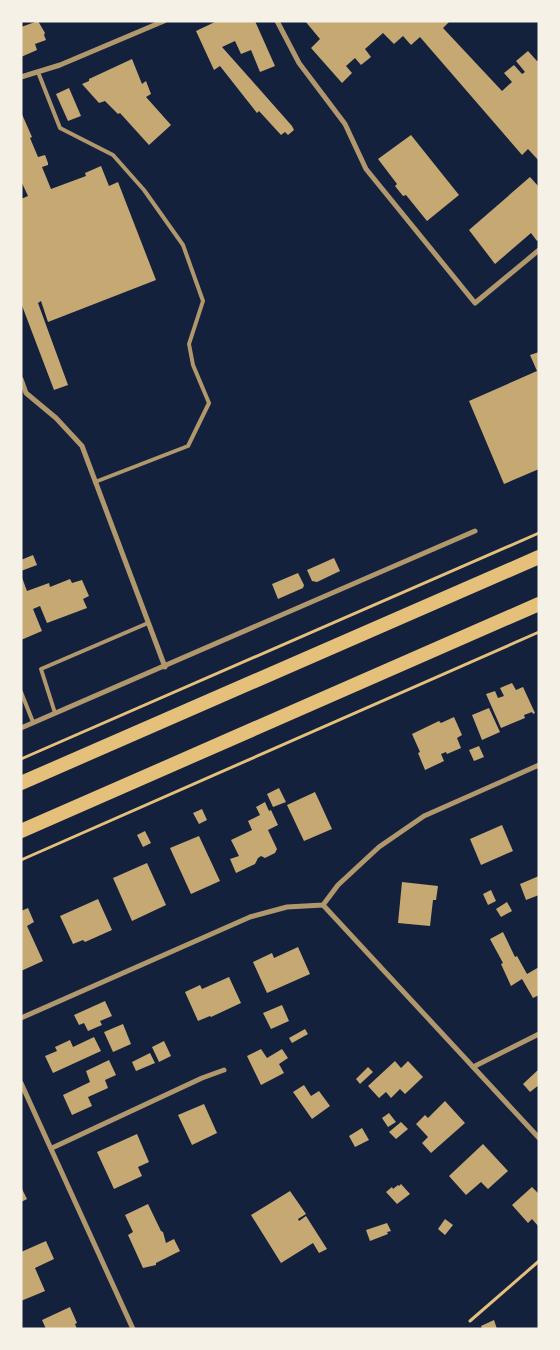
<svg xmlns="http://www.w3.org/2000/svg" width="560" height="1350" viewBox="0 0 560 1350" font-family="Cabin,sans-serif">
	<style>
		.building { fill: #c6a872 }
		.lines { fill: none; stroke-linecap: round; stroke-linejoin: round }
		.path { stroke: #e5c07b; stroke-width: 3 }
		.service { stroke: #b1986c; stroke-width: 4 }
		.minor { stroke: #b1986c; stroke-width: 5 }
		.trunk { stroke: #e5c07b; stroke-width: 14 }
	</style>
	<rect width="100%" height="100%" fill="#14213d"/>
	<g class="building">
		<path d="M38,21L45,33L44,35L46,40L35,44L37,50L21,57V27Z"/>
		<path d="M217,21H255L275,66L260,72L251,50L241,54L235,41L222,47L292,126L294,130L288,135L285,132L281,135L259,111L257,113L220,66L214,70L196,31Z"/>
		<path d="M305,21H450L443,28L502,91L512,82L504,73L514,65L522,74L525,72L516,61L528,51L537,61L539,60V161L528,149L522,155L420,37L411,45L403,36L394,44L383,33L365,49L371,57L361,65L355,58L346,66L352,73L342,83L311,48L320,39Z"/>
		<path d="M132,59L142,84L146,81L151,94L146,97L171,125L149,145L120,113L118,114L105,101L99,103L82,84L89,81V79Z"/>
		<path d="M69,88L81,116L68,121L56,94Z"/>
		<path d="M21,112L32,137L30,138L38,157L45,155L48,163V165L42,167L51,189L86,176L85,173L101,166L109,186L118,182L156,280L48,322L41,301L38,303L68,385L54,390L21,303V199L28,196L21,181Z"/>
		<path d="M411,135L459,195L427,221L406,195L403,196L395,186L397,184L378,159Z"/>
		<path d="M530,177L539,187V239L537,241L531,233L495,264L469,230Z"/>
		<path d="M539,352V469L504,484L469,401L537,371L530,355Z"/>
		<path d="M33,555L37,565L21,571V560Z"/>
		<path d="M334,558L340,571L317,582L312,581L307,570Z"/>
		<path d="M298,573L304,585L303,588L278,599L272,584Z"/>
		<path d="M21,575L27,591L49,583L50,587L70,579L72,583L82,580L89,596L83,599L87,608L47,623L40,606L33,609L42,631L21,640Z"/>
		<path d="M512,683L516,690L523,687L535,713L533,714L532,712L524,715L525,718L501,728L486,694L495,691L498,698L504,696L500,688Z"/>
		<path d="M489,708L500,732L482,740L472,715Z"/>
		<path d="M454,717L462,735L457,738L461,748L447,754L446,752L441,754L444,761L425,770L418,753L420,752L412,734L439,721L441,723Z"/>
		<path d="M479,746L484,757L474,761L469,750Z"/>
		<path d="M279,788L286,802L273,807L267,794Z"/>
		<path d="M315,792L332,829L304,841L287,805Z"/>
		<path d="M265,802L269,811L271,810L278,825L268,830L277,849L275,853L265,858L261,856L258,858L255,864L236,873L230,859L239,856L231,840L252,830L248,821L260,815L256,807Z"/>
		<path d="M202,809L207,820L199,824L193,813Z"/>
		<path d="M502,825L513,851L481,865L470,839Z"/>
		<path d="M145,831L151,843L143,847L137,835Z"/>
		<path d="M199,836L220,881L191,894L170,848Z"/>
		<path d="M147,863L166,905L132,921L113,878Z"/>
		<path d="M539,876V895L526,900L520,884Z"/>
		<path d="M402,882L438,886L436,900H433L430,926L398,923Z"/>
		<path d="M491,890L496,901L488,905L483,894Z"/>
		<path d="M98,899L112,930L85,942L83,940L73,944L60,916Z"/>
		<path d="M507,902L512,911L501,917L496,909Z"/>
		<path d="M28,908L34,922L27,926L43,961L21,971V911Z"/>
		<path d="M503,932L515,957L517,956L527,974L539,967V995L533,998L522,979L511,986L501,964L503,963L490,939Z"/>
		<path d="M298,947L310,974L267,993L253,962L272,953L274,958Z"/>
		<path d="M229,977L241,1003L211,1017L210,1016L198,1021L185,992L200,985L202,989Z"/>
		<path d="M105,1001L112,1016L100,1021L102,1025L88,1031L84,1023L79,1025L74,1015Z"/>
		<path d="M282,1005L289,1021L271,1029L263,1013Z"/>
		<path d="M123,1024L131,1044L113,1052L104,1032Z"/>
		<path d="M305,1029L308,1034L292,1043L289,1038Z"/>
		<path d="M94,1037L101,1051L53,1073L45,1056L57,1051L55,1047L70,1040L73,1047Z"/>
		<path d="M164,1041L171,1056L159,1062L152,1047Z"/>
		<path d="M261,1049L267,1058L282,1049L288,1058L279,1064L284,1073L261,1085L247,1056Z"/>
		<path d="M150,1053L155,1063L136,1071L132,1062Z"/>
		<path d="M109,1060L116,1075L105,1080L108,1088L88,1097L92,1106L72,1115L63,1095L90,1082L86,1071Z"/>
		<path d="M395,1061L401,1068L408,1061L423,1077L405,1094L400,1089L391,1098L386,1092L379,1098L368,1086Z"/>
		<path d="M368,1067L373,1072L360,1084L356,1079Z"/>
		<path d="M539,1069V1085L530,1092L523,1084Z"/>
		<path d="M304,1085L311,1096L319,1091L330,1106L312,1119L293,1092Z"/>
		<path d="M445,1101L465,1123L431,1153L422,1143L428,1137L416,1124L425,1115L428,1118Z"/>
		<path d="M204,1104L217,1133L192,1145L178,1115Z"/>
		<path d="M389,1113L396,1122L388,1127L382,1118Z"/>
		<path d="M401,1122L408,1129L396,1139L389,1132Z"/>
		<path d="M362,1128L369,1140L355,1147L349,1136Z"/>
		<path d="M137,1134L149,1162L138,1167L142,1176L114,1189L97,1152Z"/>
		<path d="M483,1144L508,1171L488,1189L481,1182L466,1195L449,1176Z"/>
		<path d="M401,1184L410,1194L397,1204L386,1192L392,1187L393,1189L398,1185L399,1186Z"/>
		<path d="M21,1187L27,1199L21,1202Z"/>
		<path d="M532,1187L539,1194V1227L532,1219L528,1223L512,1205Z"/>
		<path d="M290,1191L306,1214L298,1219L299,1221L306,1216L327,1249L319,1253L313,1243L281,1263L251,1215Z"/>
		<path d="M148,1204L161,1231L163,1232L166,1243L174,1239L180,1251L156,1263V1265L143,1268L128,1235L133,1232L125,1215Z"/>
		<path d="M445,1219L453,1225L445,1235L438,1229Z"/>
		<path d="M387,1223L391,1231L387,1232L388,1234L370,1241L366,1230Z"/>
		<path d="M46,1241L54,1259L35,1268L45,1291L21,1301V1252Z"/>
		<path d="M70,1307L77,1323L75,1324L77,1329H46L42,1320Z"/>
		<path d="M494,1320L497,1329H482L481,1326Z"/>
	</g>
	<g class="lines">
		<g class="path">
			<path d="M21,759L539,533"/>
			<path d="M21,860L539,632"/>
			<path d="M470,1321L539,1261"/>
		</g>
		<g class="service">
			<path d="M38,72L60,128L113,155L144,190L183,245L203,301L189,344L193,365L209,403L188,446L95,482"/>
			<path d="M21,692L33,722"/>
			<path d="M55,713L41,669L148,623"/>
		</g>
		<g class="minor">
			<path d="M277,21L299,63L345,124L366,169L475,303L539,250"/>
			<path d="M21,77L60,65L164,21"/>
			<path d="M21,379L26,393L56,418L82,446L165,667"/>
			<path d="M21,728L475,531"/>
			<path d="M323,905L539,1138"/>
			<path d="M21,1018L250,917L287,907L323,905L338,885L379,847L424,816L539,765"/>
			<path d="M473,1067L539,1034"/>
			<path d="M21,1083L133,1329"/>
			<path d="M52,1148L202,1078L224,1070"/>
		</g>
		<g class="trunk">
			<path d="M21,783L539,557"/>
			<path d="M21,831L539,604"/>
		</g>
	</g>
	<rect width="560" height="1350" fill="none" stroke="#f6f1e7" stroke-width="45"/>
</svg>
